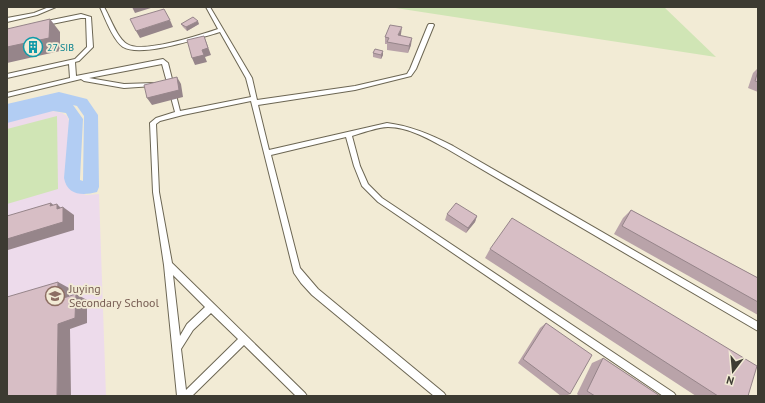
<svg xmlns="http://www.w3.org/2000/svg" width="765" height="403" viewBox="0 0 765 403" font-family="'PT Sans',sans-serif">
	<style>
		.education { fill: #eddbeb }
		.green { fill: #d0e5b5 }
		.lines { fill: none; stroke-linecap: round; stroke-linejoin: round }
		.canal { fill: #b2cdf3; fill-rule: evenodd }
		.lane-casing { stroke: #6c6653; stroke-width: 2 }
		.lane { fill: #fff; fill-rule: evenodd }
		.wall { fill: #b9a3a9 }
		.shaded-wall { fill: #96858a }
		.building { fill: #d7bec5; stroke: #96858a }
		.labels { text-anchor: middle; stroke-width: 3.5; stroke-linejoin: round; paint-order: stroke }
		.far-culture-label { font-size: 10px; fill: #0d838f; stroke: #f2ebd5; text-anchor: start }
		.education-label { font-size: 12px; fill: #785e54; stroke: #f2ebd5; text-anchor: start }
	</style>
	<rect width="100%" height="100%" fill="#f2ebd5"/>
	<path class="education" d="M52,111L62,113L67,116L69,121L68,181L72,189L86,195L99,194L106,396H7V121Z"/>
	<g class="green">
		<path d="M389,7H664L716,57Z"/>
		<path d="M57,116L58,189L7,204V129Z"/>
	</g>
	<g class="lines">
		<path class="canal" d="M59,92L87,99L98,115L99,187L97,192C82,196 67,195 64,178L69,119L66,113L53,111L7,123V104ZM73,105L77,106L84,116L83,181L80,180V178L83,119Z"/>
		<g class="lane-casing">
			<g id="lane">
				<path d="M49,7H56L37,15L7,22V18L34,13Z"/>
				<path d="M100,7H104C110,17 117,38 127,44C142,54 200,35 218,29L206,7H210L252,78L257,100L355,86L407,74L410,69L428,25L429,24H433L434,25L416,69L411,76L355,90L258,105L269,150L387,123C411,126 432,135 453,146L758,322V331L449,150C431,140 409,127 388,127C378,127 362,133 352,136L360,166L368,184L382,198L674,393L676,396H663L378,202L362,186L354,166L346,137L271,155L300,268L318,289L444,393L446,396H434L312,295L301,283L294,273L251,101L183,115L160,121L156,124L159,192L172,263L305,393L307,396H296L244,345L192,396H177L164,265L153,192L150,123L156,118L175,112L162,64L89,78L124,84L155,83V85L153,86L124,88L84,81L81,79L7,97V93L70,78L69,64L7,78V74L75,59L87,47L86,18H81L42,26L39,24L42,22L81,14L91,17L93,47L79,61L75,62L76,76L163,59L168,63L180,111L251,97L246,78L220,32C199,38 142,58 123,47C113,40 105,18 100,7ZM173,275L205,307L187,324L180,336ZM211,313L238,339L186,390L181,349L193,330Z"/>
			</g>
		</g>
		<use href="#lane" class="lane"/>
	</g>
	<g class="wall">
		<path d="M181,24H199L187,31L183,27Z"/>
		<path d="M401,34V36L411,45L408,53L387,50V44H385V37Z"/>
		<path d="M373,53L383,55L381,59L373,57Z"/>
		<path d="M758,68V92L748,88L753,73Z"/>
		<path d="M631,210L758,278V315L614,234L623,218Z"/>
		<path d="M447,214L477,216L475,222L466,233L445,220Z"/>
		<path d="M490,249L748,396H696L485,258Z"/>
		<path d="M546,323L570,394L566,396H561L518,363L540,328Z"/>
		<path d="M603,358L660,396H579L577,394L592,363Z"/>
	</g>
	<g class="shaded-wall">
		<path d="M132,7H154L135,13Z"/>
		<path d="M50,19L60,32V51L7,63V47Z"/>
		<path d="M170,20L173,27L140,38L136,31Z"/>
		<path d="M198,21L199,24L187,31L186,27Z"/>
		<path d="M402,27L401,34L397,43L398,35Z"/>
		<path d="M204,36L211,55L205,57L207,62L195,65L192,58L202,50Z"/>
		<path d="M412,38L411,45L408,53L409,46Z"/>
		<path d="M383,51V55L381,59V55Z"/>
		<path d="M177,77L181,84L183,97L152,105L147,98Z"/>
		<path d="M51,203L57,208V204L63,210V207L74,215V230L8,250L7,258V239L50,206Z"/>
		<path d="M477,216L475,222L466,233L468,228Z"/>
		<path d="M58,282L69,288V306L57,300Z"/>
		<path d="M76,294L87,300V323L70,329L71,396H57L58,324Z"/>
	</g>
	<g class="building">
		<path d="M164,9L170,20L136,31L130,19Z"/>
		<path d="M193,17L198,21L186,27L181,24Z"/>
		<path d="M50,19L49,38L7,47V29Z"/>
		<path d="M390,25L402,27L398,35L412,38L409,46L387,42L389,38L385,37Z"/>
		<path d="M204,36L208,48L202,50L204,55L192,58L187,40Z"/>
		<path d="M375,49L383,51L381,55L373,53Z"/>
		<path d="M758,71V82L755,81Z"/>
		<path d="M177,77L179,90L147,98L144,85Z"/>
		<path d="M51,203L50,206L57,204V209L63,207V222L7,239V216Z"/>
		<path d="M456,203L477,216L468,228L447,214Z"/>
		<path d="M631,210L758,278V302L622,226Z"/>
		<path d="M512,218L757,366L748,396H718L490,249Z"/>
		<path d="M58,282L57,300L76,294L75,318L58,324L57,396H7V297Z"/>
		<path d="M546,323L592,355L570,394L523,359Z"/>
		<path d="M603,358L660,396H595L587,391Z"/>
	</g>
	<defs>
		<g id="building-ring" transform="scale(1)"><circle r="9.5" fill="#f2ebd5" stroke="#0f9aa8" stroke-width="1.5"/><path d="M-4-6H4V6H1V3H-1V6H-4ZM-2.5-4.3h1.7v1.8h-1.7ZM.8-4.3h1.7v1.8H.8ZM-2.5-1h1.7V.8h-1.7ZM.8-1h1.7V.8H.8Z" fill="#0f9aa8"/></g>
		<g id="school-ring" transform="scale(1)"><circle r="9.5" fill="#f2ebd5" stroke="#8d6e63" stroke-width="1.5"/><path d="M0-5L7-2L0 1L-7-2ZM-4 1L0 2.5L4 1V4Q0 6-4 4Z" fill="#8d6e63"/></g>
	</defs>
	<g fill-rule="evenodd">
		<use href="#building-ring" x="33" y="47"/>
		<use href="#school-ring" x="55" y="296"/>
	</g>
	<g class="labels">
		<g class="far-culture-label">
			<text x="47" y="51">27 SIB</text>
		</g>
		<g class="education-label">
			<text x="69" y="293">Juying<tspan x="69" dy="14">Secondary School</tspan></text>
		</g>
	</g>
	<rect width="765" height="403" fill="none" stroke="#3d3b32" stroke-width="16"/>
	<g transform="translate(733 371) rotate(196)" stroke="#f2ebd5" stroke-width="3" paint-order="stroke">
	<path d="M0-3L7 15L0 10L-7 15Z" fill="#3d3b32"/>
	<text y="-6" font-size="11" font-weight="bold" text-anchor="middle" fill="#3d3b32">N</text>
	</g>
</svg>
